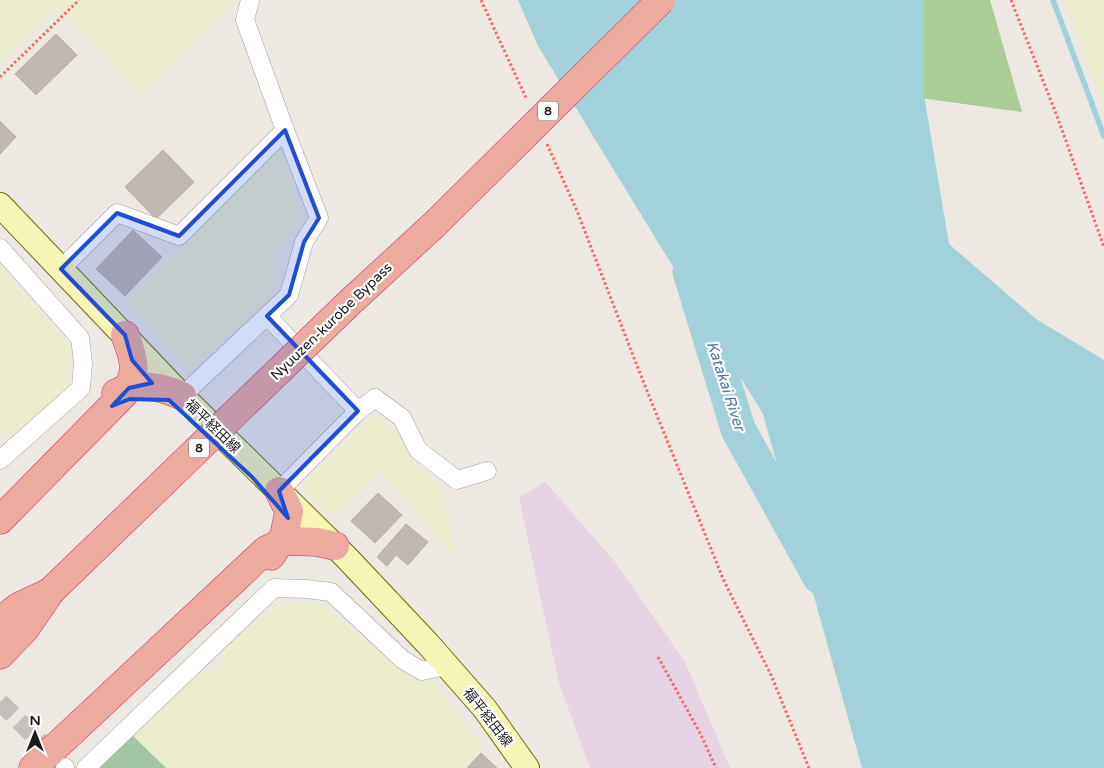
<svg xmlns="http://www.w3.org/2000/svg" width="1104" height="768" viewBox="0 0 1104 768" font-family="'Varela Round','Noto Sans JP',sans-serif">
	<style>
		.industrial { fill: #e6d3e4 }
		.farmland { fill: #ebebcd }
		.forest { fill: #abcb97 }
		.cemetery { fill: #a3c5a6 }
		.water { fill: #a3d1d9 }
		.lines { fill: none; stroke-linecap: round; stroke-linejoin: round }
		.stream { stroke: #a3d1d9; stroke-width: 5.5 }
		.river { stroke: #a3d1d9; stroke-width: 35 }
		.building { fill: #c1b7b1; stroke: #beaea4 }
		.minor-tunnel { stroke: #c3bfba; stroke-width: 18; stroke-dasharray: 18 9; stroke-linecap: butt }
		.minor-casing { stroke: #a0a0a0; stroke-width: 19 }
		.secondary-casing { stroke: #6a6d08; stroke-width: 26 }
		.trunk-casing { stroke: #d02a70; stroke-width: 29 }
		.path { stroke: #f46e6b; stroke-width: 3; stroke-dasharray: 2.5 2.5; stroke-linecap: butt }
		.minor { stroke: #fff; stroke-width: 18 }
		.secondary { stroke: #f7f5b6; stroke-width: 24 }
		.trunk { stroke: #edaa9e; stroke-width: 28 }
		.trunk-bridge-casing { stroke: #d02a70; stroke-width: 29; stroke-linecap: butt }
		.trunk-bridge { stroke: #edaa9e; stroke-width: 28 }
		.marked { fill: #1d4ed8; fill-opacity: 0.2; stroke: #1d4ed8; stroke-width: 4; stroke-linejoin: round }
		.labels { text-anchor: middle; stroke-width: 4.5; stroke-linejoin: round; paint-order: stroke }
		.shield { fill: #fff; stroke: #606060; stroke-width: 1 }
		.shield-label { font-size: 12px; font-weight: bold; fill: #1c1c1c }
		.street-label { font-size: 14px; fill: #1c1c1c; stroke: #fff }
		.water-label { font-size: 15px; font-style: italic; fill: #497ba0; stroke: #fff }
	</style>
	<rect width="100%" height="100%" fill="#ede8e1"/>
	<path class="industrial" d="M545,482L615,562L685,662L730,768H590L559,683L519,498Z"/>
	<g class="farmland">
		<path d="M0,0H234L142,95L57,6L0,64Z"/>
		<path d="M1065,0H1104V105Z"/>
		<path d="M281,152L301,215L279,251L271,299L190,370L126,302L226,198Z"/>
		<path d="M0,266L70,345L67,387L17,436L0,433Z"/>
		<path d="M373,414L401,435L411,460L442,488L456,558L381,471L332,517L301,486Z"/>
		<path d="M303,601L327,607L354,633L405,672L430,676L482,747L462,768H166L133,736L199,673L214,672L223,662V651L273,606Z"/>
	</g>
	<path class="forest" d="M874,0H990L1022,112L892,94Z"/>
	<path class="cemetery" d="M133,736L166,768H98Z"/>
	<path class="water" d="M518,0H924V95L949,244L1036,319L1104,360V768H862L763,414L538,46Z"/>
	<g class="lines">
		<path class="stream" d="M1053,0L1104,136"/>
		<path class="river" d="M690,272L738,429L820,577"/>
	</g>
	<g class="building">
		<path d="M56,34L77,55L36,95L15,74Z"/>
		<path d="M0,121L16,137L0,154Z"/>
		<path d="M163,150L194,182L156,219L125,187Z"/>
		<path d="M133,230L162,257L125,296L96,269Z"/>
		<path d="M378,493L402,515L375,543L351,521Z"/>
		<path d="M406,524L428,542L408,565L396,555L387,566L377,557Z"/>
		<path d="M481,753L497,768H467Z"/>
	</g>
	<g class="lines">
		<path class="minor-tunnel" d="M0,702L56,758"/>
		<g class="minor-casing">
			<g id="minor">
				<path d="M0,248L80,338L83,363L81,388L0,460"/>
				<path d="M61,269L117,213L179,236L285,130L245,20L250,0"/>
				<path d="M267,316L358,411L279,491"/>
				<path d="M182,396L289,295L304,242L319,218L285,130"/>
				<path d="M358,411L375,398L402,418L418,450L457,480L487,471"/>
				<path d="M65,767V768"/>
				<path d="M86,768L274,588L306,589L331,592L403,660L422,671L446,666"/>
			</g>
		</g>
		<g class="secondary-casing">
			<path id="secondary" d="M0,205L182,396L346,557L428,644L485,709L527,768"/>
		</g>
		<g class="trunk-casing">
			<g id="trunk">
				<path d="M347,305L436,223"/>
				<path d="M116,393C137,382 161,386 182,396"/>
				<path d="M0,520L124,394C139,373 134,358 125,335"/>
				<path d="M271,556L284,536L289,511L279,491"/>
				<path d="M0,621L18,607L50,592"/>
				<path d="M0,655L25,629L51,591"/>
				<path d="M33,768L266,550L286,541L317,542L335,546"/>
			</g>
		</g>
		<g class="path">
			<path d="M481,0L527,100"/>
			<path d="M1011,0L1057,116L1104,247"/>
			<path d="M0,77L79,0"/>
			<path d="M547,144L577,211L641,376L724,581L771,675L809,768"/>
			<path d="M658,657L700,733L716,768"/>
		</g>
		<use href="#minor" class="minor"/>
		<use href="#secondary" class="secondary"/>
		<use href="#trunk" class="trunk"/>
		<g class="trunk-bridge-casing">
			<g id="trunk-bridge">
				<path d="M436,223L661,0"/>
				<path d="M51,591L347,305"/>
			</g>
		</g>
		<use href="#trunk-bridge" class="trunk-bridge"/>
	</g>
	<path class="marked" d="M285,130L319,218L304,242L289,295L267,316L358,411L279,491L288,518L252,477L169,400L130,399L112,406L129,388L152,383L132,360L125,335L61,269L117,213L179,236Z"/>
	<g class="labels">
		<g class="shield">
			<rect x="538" y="101.5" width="20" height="19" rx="4"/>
			<rect x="189" y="438.5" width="20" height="19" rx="4"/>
		</g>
		<g class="shield-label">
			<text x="548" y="115">8</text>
			<text x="199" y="452">8</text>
		</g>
		<g class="street-label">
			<text transform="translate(331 321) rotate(-44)" y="5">Nyuuzen-kurobe Bypass</text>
			<text transform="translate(213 426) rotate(44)" y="5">福平経田線</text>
			<text transform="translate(488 717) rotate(52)" y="5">福平経田線</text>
		</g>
		<g class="water-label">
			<text transform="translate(726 386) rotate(72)" y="5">Katakai River</text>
		</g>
	</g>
	<g transform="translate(35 733)" stroke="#ffffff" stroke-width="4" paint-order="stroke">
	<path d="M0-4L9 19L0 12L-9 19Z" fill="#1c1c1c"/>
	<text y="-8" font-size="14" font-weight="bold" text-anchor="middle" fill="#1c1c1c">N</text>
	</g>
</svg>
